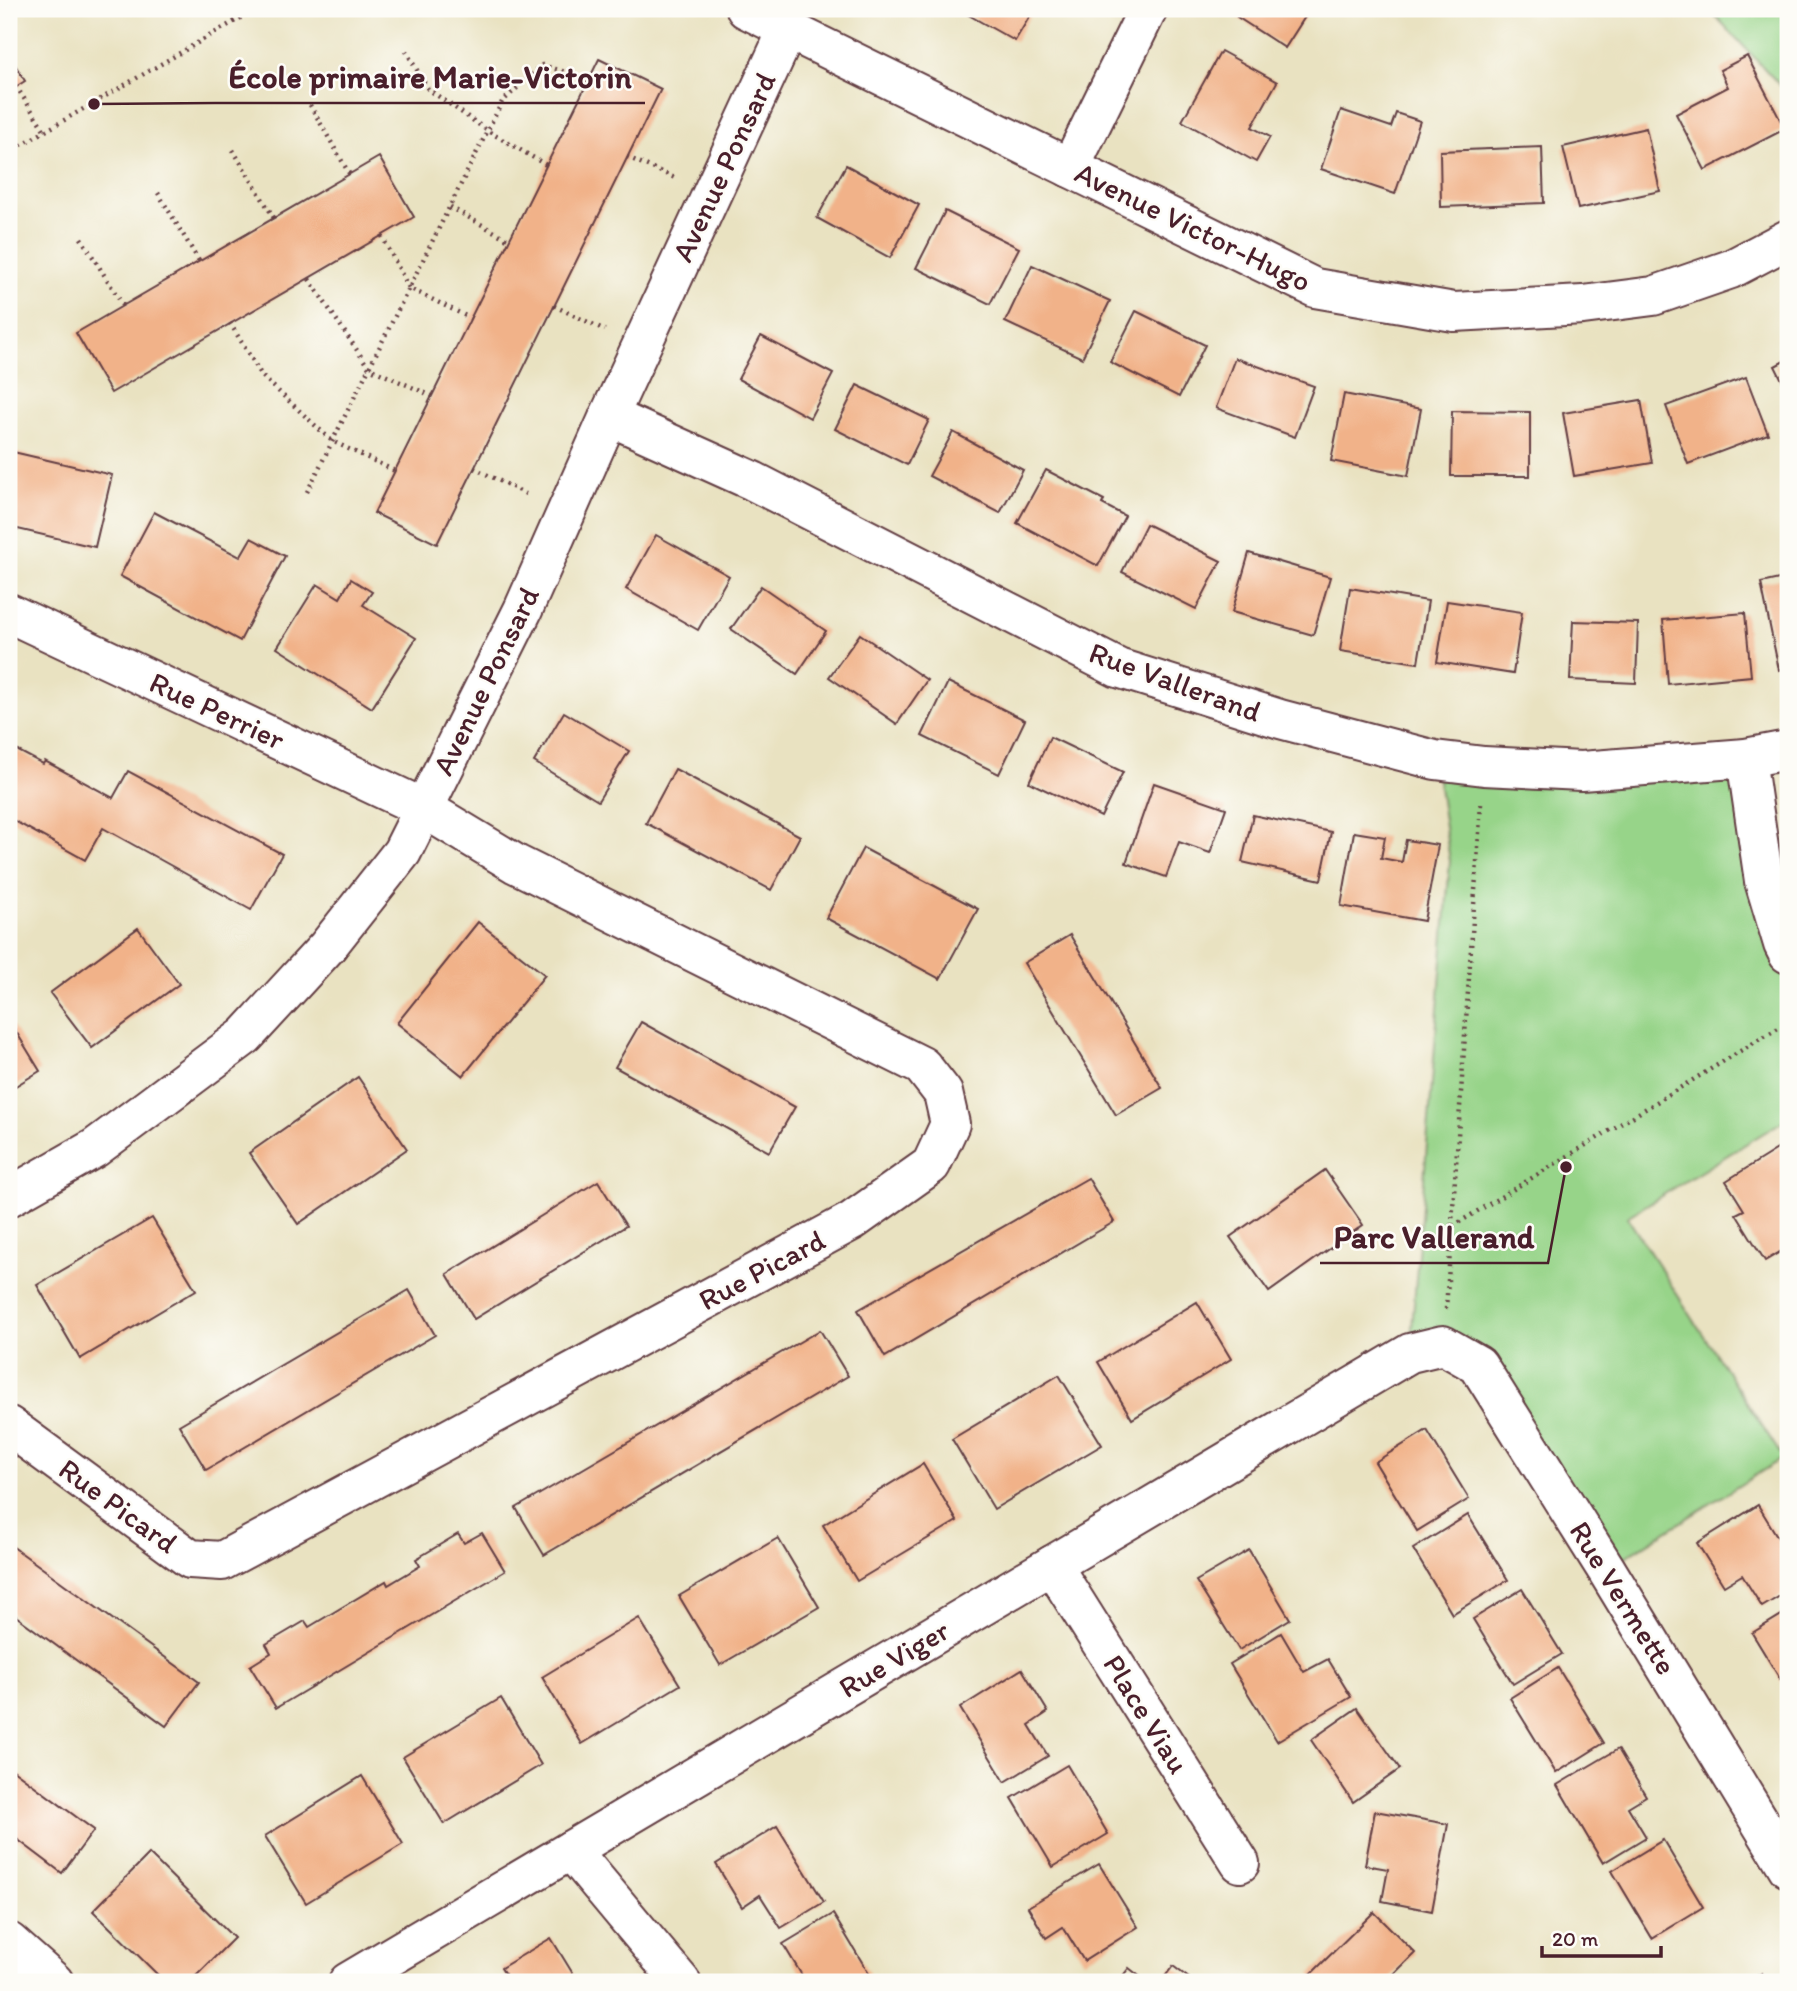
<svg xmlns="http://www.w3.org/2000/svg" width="1797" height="1991" viewBox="0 0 1797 1991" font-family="Itim,sans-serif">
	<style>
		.green { fill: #97d489; stroke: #707a5a; stroke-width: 2 }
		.building { fill: #f1b289 }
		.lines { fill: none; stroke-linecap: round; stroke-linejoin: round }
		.minor-casing { stroke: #623c42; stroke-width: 42 }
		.tertiary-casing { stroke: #623c42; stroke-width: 42 }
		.path { stroke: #623c42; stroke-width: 4.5; stroke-dasharray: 2 5; stroke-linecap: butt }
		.minor { stroke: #fff; stroke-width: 38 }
		.tertiary { stroke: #fff; stroke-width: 38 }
		.labels { text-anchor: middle; stroke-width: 5; stroke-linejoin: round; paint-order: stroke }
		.street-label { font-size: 30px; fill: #4a1f2b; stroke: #fdfcf7 }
		.leader { fill: none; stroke: #4a1f2b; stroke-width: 2.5 }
		.callout-dot { fill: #4a1f2b; stroke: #fdfcf7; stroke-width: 2.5 }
		.callout-label { font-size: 32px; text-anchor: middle; font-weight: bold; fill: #4a1f2b; stroke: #fdfcf7; stroke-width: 5; stroke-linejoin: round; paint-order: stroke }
	</style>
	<rect width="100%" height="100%" fill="#fdfcf7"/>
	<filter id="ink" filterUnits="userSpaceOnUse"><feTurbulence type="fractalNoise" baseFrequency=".0143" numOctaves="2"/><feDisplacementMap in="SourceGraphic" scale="14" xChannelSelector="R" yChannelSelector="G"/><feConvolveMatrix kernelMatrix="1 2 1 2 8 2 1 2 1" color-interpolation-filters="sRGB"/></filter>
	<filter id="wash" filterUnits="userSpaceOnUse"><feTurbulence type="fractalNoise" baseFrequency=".00686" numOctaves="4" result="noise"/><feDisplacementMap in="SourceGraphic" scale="28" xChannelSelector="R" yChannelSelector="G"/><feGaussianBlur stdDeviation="1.57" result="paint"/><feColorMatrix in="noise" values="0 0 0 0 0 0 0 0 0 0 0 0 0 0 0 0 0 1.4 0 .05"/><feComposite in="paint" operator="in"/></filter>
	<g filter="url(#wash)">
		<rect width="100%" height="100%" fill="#e9e2c1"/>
		<g class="green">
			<path d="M1709,9H1788V94Z"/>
			<path d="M1746,758L1788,954V1118L1627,1217L1783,1458L1606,1569L1478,1365L1410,1353L1450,861L1435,760Z"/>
		</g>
		<g id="blocks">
			<g class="building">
				<path d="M968,9H1034L1015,41L965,13Z"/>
				<path d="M1242,9H1310L1285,48L1237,17Z"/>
				<path d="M1221,51L1277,82L1252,127L1270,137L1256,162L1182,121Z"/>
				<path d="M9,55L25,81L9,91Z"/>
				<path d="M1747,56L1785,129L1705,170L1676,114L1728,87L1720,70Z"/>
				<path d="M599,59L661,89L437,544L374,513Z"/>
				<path d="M1341,110L1391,127L1396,113L1420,121L1395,194L1321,169Z"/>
				<path d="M1646,128L1660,191L1578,209L1563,147Z"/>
				<path d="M1542,147L1544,203L1441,207L1440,151Z"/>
				<path d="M379,157L414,217L111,393L76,333Z"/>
				<path d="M846,165L919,205L890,258L817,218Z"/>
				<path d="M945,211L1019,248L990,304L916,268Z"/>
				<path d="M1032,265L1110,301L1082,358L1005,322Z"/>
				<path d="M1136,311L1205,345L1179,397L1110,362Z"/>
				<path d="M761,336L833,374L810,418L738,379Z"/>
				<path d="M1235,358L1314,386L1295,437L1216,408Z"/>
				<path d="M1788,359V392L1775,366Z"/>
				<path d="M1746,377L1768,434L1688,464L1666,406Z"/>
				<path d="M857,385L929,420L907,465L835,429Z"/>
				<path d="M1344,394L1421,409L1408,476L1331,461Z"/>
				<path d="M1641,400L1652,463L1574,476L1563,413Z"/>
				<path d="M1452,411L1530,412V476H1451Z"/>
				<path d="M953,432L1023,470L1000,513L929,476Z"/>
				<path d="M9,451L112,475L95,547L9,527Z"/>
				<path d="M1046,470L1104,500L1102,504L1125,516L1098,566L1017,523Z"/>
				<path d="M154,512L240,557L251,538L285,556L240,641L120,576Z"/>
				<path d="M1146,524L1221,561L1196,609L1122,572Z"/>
				<path d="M656,535L729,576L698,630L626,589Z"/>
				<path d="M1249,553L1330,577L1313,635L1232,612Z"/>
				<path d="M1788,577V668L1779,670L1761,583Z"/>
				<path d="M351,579L372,592L363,605L416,638L372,708L277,648L317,584L340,598Z"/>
				<path d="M761,586L826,631L797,674L731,629Z"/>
				<path d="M1350,588L1428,601L1418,663L1340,651Z"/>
				<path d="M1447,601L1522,612L1513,674L1437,662Z"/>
				<path d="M1745,613L1751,676L1668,684L1663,620Z"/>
				<path d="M1573,621L1638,623L1636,683L1570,680Z"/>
				<path d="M860,634L927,680L897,724L829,677Z"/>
				<path d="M948,682L1025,720L999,774L922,736Z"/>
				<path d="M564,712L629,751L598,801L534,762Z"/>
				<path d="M1050,737L1123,772L1101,817L1029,782Z"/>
				<path d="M9,746L43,764L45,761L113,798L128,771L282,854L251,910L103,828L85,860L9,818Z"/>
				<path d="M675,769L800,836L771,890L646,823Z"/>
				<path d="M1154,783L1226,808L1210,853L1179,842L1166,877L1126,863Z"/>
				<path d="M1253,815L1331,832L1321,880L1242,862Z"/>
				<path d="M1354,832L1385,837L1381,858L1402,862L1406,840L1438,845L1424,921L1341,906Z"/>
				<path d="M863,848L978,909L940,979L826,918Z"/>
				<path d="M478,922L545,975L463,1076L397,1023Z"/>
				<path d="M138,928L179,984L92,1048L50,993Z"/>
				<path d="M1070,935L1162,1088L1116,1115L1024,963Z"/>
				<path d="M9,1020L40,1071L9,1090Z"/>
				<path d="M641,1022L795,1107L769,1152L615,1067Z"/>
				<path d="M358,1077L407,1149L298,1224L249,1153Z"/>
				<path d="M1787,1143L1788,1247L1765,1261L1736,1214L1744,1210L1726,1181Z"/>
				<path d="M1325,1170L1363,1225L1269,1292L1230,1237Z"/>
				<path d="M1088,1178L1114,1222L885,1357L858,1310Z"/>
				<path d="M598,1181L626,1226L474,1319L447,1274Z"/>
				<path d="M152,1218L196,1290L80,1359L37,1285Z"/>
				<path d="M409,1290L435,1335L206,1470L179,1425Z"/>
				<path d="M1197,1302L1231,1359L1132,1419L1098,1362Z"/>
				<path d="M820,1330L848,1376L544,1555L516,1508Z"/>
				<path d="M1059,1375L1102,1445L994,1509L952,1439Z"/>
				<path d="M1427,1430L1469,1499L1417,1531L1375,1462Z"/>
				<path d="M923,1464L957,1521L857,1581L823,1525Z"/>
				<path d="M1758,1505L1788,1554V1591L1762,1607L1742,1575L1724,1586L1697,1543Z"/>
				<path d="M1468,1515L1508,1580L1452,1614L1413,1549Z"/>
				<path d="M482,1533L505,1571L276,1708L250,1666L271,1653L266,1644L305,1621L309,1627L386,1581L388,1585L420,1566L416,1559L458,1534L464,1543Z"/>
				<path d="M778,1538L819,1607L720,1665L679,1596Z"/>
				<path d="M9,1544L199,1682L166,1726L9,1611Z"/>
				<path d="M1249,1550L1290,1619L1239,1650L1196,1581Z"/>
				<path d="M1522,1589L1562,1654L1513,1684L1473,1619Z"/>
				<path d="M1788,1611V1692L1752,1633Z"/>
				<path d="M639,1618L680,1685L582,1744L542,1677Z"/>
				<path d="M1281,1633L1304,1672L1328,1659L1351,1697L1277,1741L1230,1664Z"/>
				<path d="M1558,1668L1604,1743L1556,1773L1510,1698Z"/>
				<path d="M1022,1669L1048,1712L1029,1725L1048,1756L1005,1782L960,1708Z"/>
				<path d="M501,1698L541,1765L444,1824L403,1757Z"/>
				<path d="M1357,1708L1400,1769L1353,1802L1311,1740Z"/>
				<path d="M1618,1749L1646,1796L1628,1807L1646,1837L1603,1863L1557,1785Z"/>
				<path d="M1067,1765L1108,1834L1053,1867L1012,1798Z"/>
				<path d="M9,1767L94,1830L62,1873L9,1833Z"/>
				<path d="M362,1776L403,1844L306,1903L265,1836Z"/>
				<path d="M1375,1811L1448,1824L1432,1911L1382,1901L1388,1869L1365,1865Z"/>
				<path d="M777,1826L824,1902L781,1928L760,1895L742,1907L716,1864Z"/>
				<path d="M1663,1840L1703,1907L1652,1938L1612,1871Z"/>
				<path d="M149,1854L234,1938L190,1982H165L93,1911Z"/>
				<path d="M1099,1864L1138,1927L1084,1961L1063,1927L1046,1938L1028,1907Z"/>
				<path d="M1374,1912L1415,1953L1386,1982H1319L1311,1974Z"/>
				<path d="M833,1914L874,1982H806L783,1944Z"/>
				<path d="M551,1938L578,1982H510L501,1968Z"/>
				<path d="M1173,1966L1194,1982H1161Z"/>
				<path d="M1129,1968L1147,1982H1118Z"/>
				<path d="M1762,1973L1768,1982H1747Z"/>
			</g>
		</g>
	</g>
	<g filter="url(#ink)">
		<use href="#blocks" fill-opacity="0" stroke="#623c42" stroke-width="2"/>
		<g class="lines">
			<g class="minor-casing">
				<g id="minor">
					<path d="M1070,168L1148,9"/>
					<path d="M609,416L753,481L1118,668L1280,719L1435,760L1484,766L1581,771L1746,758L1788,750"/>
					<path d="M9,613L425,809L516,864L922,1066L943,1093L950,1124L931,1165L852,1221L222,1561L190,1559L9,1426"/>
					<path d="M1746,758L1764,881L1783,944L1788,954"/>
					<path d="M9,1197L95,1148L245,1036L327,947L402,852L523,610L609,416L788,29"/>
					<path d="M1052,1565L1240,1863"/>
					<path d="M571,1850L681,1982"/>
					<path d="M348,1982L1410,1353L1443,1345L1478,1365L1606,1569L1788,1868"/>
				</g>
			</g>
			<g class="tertiary-casing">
				<g id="tertiary">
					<path d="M746,9L1315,288L1454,312L1583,305L1653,296L1731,269L1788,239"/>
					<path d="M9,1942L54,1982"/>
				</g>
			</g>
			<g class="path">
				<path d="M406,51L428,89L488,131L546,165"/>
				<path d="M16,86L45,131"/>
				<path d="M310,105L350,175"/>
				<path d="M233,150L274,218"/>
				<path d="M9,152L256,9"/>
				<path d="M627,157L675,178"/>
				<path d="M158,193L199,261"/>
				<path d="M450,207L509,240"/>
				<path d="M382,236L409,288L470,318"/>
				<path d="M81,238L123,305"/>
				<path d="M309,279L369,368L432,396"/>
				<path d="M554,306L605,330"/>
				<path d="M230,323L262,376L332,441L395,471"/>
				<path d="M474,468L530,496"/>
				<path d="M307,492L502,102L542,65L589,79"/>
				<path d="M1453,1226L1788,1022"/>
				<path d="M1446,1309L1481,804"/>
			</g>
			<use href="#minor" class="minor"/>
			<use href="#tertiary" class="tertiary"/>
		</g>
	</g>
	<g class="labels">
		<g class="street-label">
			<text transform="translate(724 167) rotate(-65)" y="10">Avenue Ponsard</text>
			<text transform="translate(1193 227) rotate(26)" y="10">Avenue Victor-Hugo</text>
			<text transform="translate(486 681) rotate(-64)" y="10">Avenue Ponsard</text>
			<text transform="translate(1175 682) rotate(20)" y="10">Rue Vallerand</text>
			<text transform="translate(217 711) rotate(25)" y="10">Rue Perrier</text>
			<text transform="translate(762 1270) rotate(-28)" y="10">Rue Picard</text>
			<text transform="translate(118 1506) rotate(36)" y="10">Rue Picard</text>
			<text transform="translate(1623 1598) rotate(58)" y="10">Rue Vermette</text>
			<text transform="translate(894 1659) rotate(-31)" y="10">Rue Viger</text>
			<text transform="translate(1146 1714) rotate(58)" y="10">Place Viau</text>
		</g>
	</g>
	<path class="leader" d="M94 104L215 103H645M1566 1167L1548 1263H1320"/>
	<g class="callout-dot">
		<circle cx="94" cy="104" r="7"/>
		<circle cx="1566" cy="1167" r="7"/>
	</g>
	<g class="callout-label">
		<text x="430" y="88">École primaire Marie-Victorin</text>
		<text x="1434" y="1248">Parc Vallerand</text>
	</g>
	<rect width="1797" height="1991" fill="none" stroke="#fdfcf7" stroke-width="35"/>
	<path d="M1542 1946v10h119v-10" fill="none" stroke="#4a1f2b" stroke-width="3.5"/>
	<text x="1552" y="1946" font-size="21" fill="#4a1f2b" stroke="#fdfcf7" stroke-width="5" paint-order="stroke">20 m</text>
</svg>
